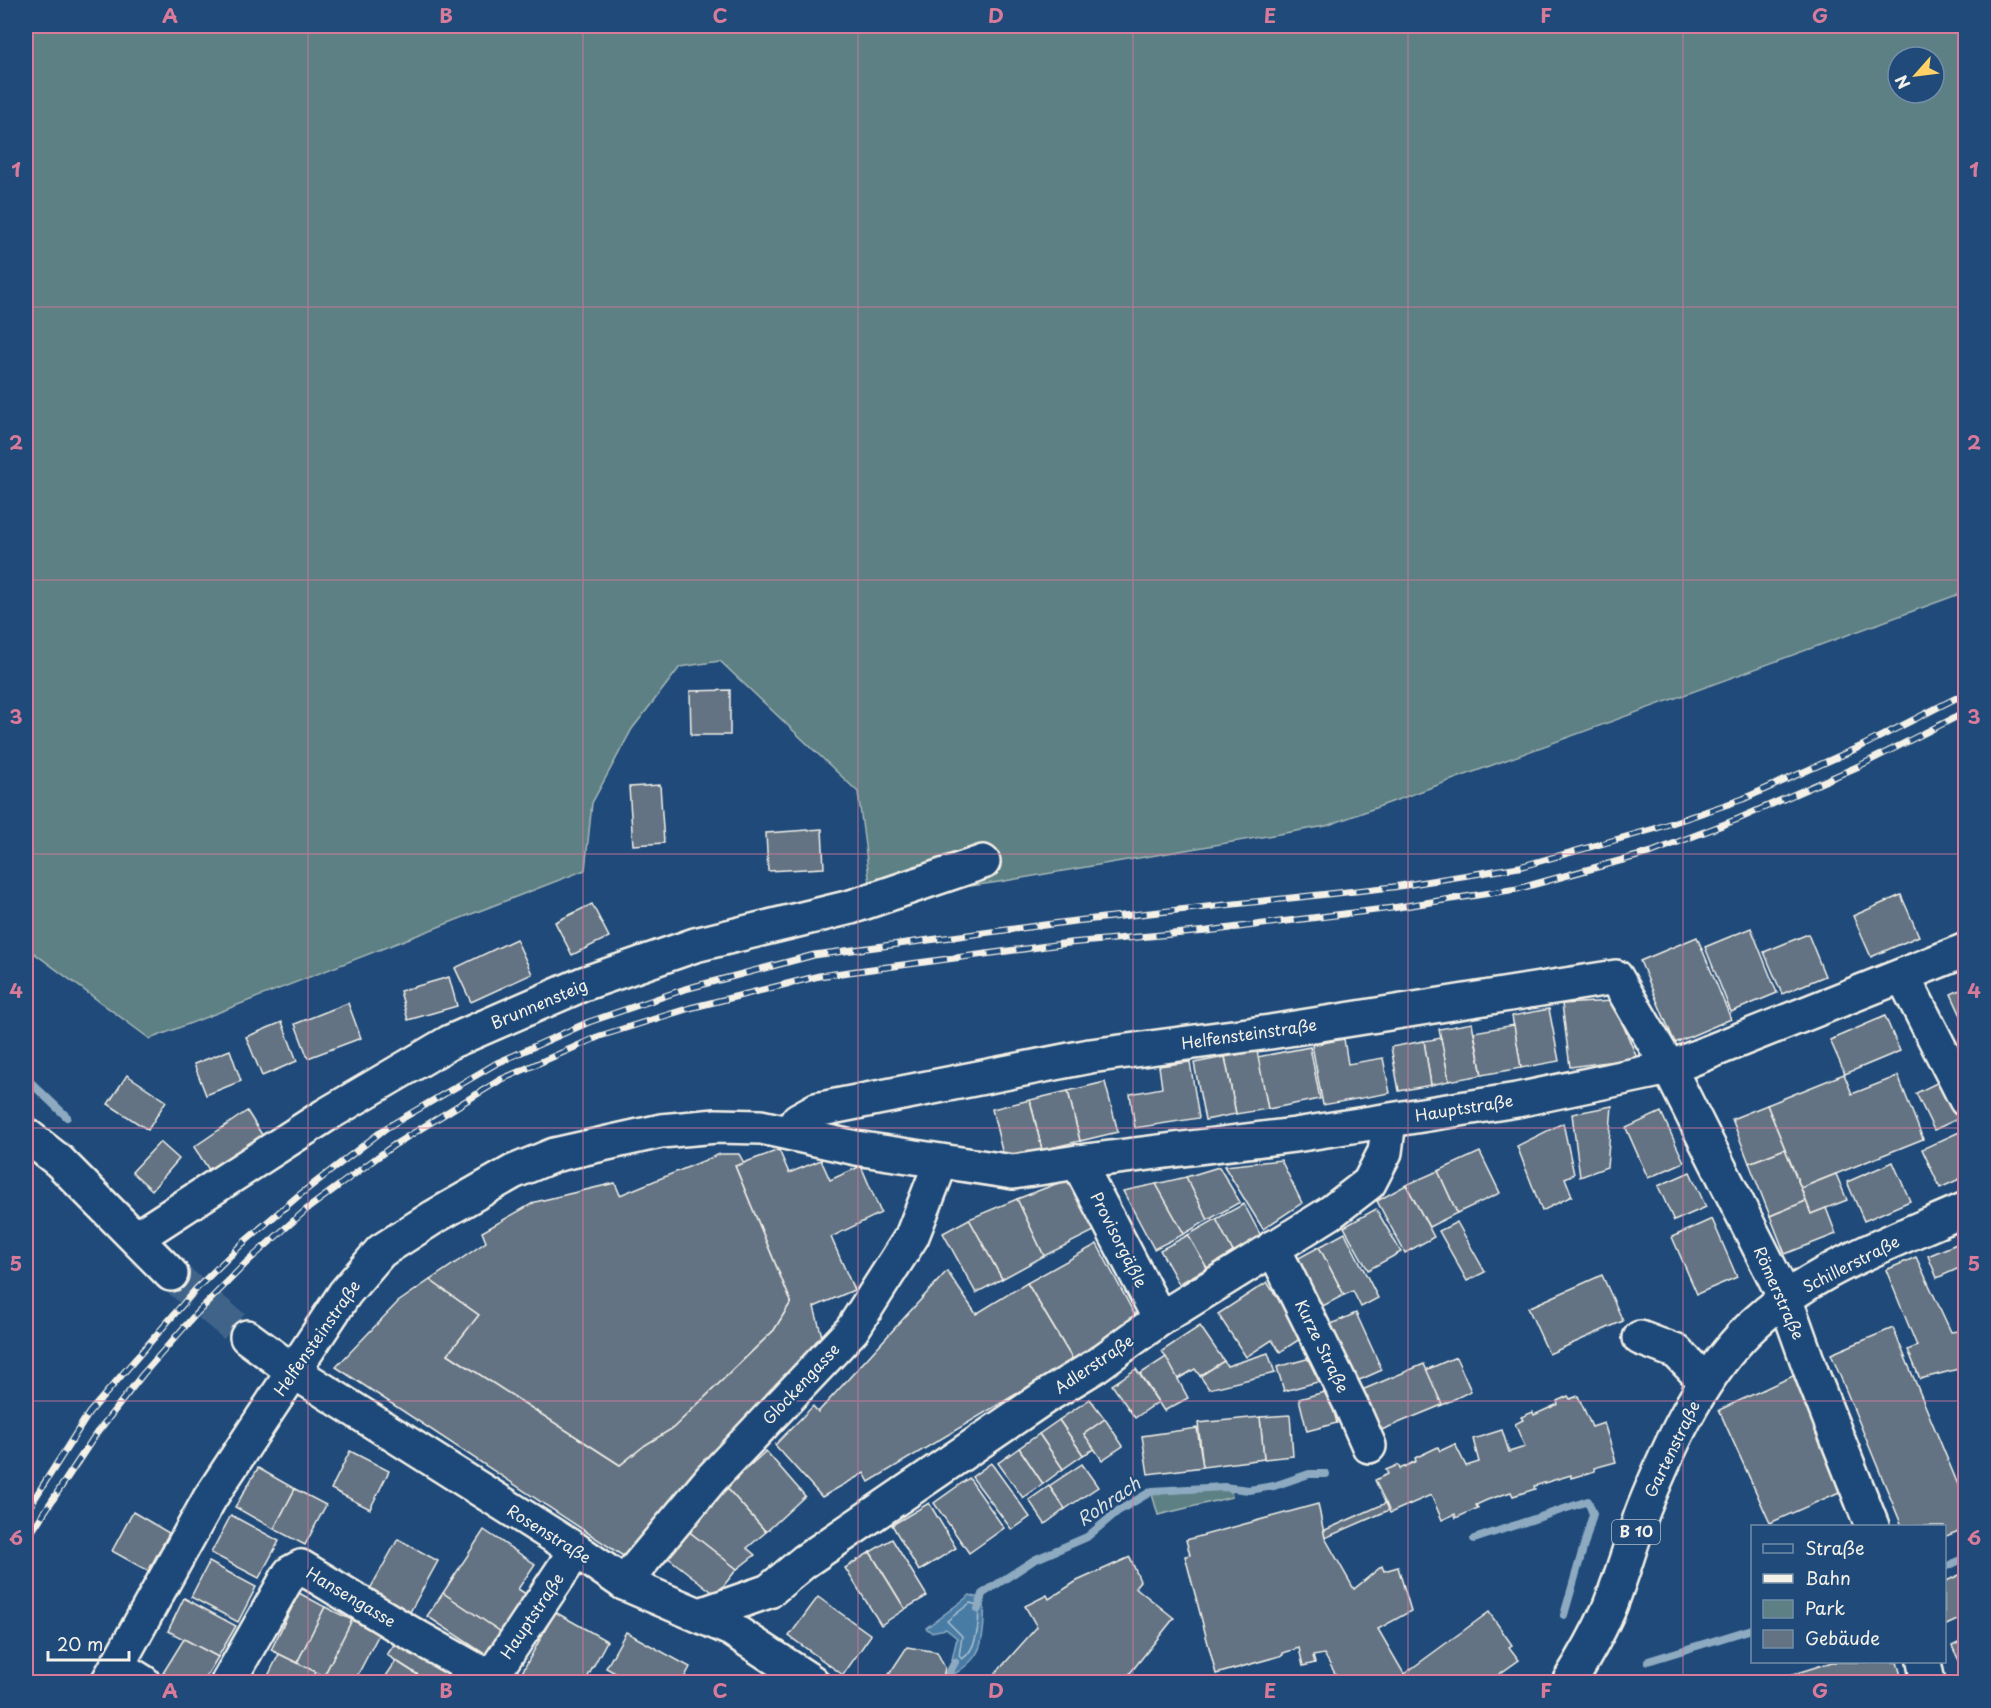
<svg xmlns="http://www.w3.org/2000/svg" width="1991" height="1708" viewBox="0 0 1991 1708" font-family="'Playpen Sans',sans-serif">
	<style>
		.green { fill: #5d8085; stroke: #a8b8b6; stroke-width: 1.5; fill-rule: evenodd }
		.water { fill: #487ba5; stroke: #8daac0; stroke-width: 1.5 }
		.lines { fill: none; stroke-linecap: round; stroke-linejoin: round }
		.shore { stroke: #afc2cd; stroke-width: 1.5 }
		.stream { stroke: #8daac0; stroke-width: 8 }
		.building { fill: #647384; stroke: #f4f1e8; stroke-width: 1.5 }
		.minor-tunnel { stroke: #3f638a; stroke-width: 33; stroke-dasharray: 33 16; stroke-linecap: butt }
		.minor-casing { stroke: #f4f1e8; stroke-width: 38 }
		.major-casing { stroke: #f4f1e8; stroke-width: 38 }
		.minor { stroke: #1f4a7a; stroke-width: 33 }
		.major { stroke: #1f4a7a; stroke-width: 33 }
		.rail-casing { stroke: #f4f1e8; stroke-width: 7 }
		.rail { stroke: #1f4a7a; stroke-width: 4.5; stroke-dasharray: 14; stroke-linecap: butt }
		.grid { fill: none; stroke: #d87a9a; stroke-width: 1.5; stroke-opacity: 0.55 }
		.labels { text-anchor: middle; stroke-width: 4.5; stroke-linejoin: round; paint-order: stroke }
		.shield { fill: #1f4a7a; stroke: #b4bfc7; stroke-width: 1.5 }
		.shield-label { font-size: 15px; font-weight: bold; fill: #f4f1e8 }
		.street-label { font-size: 16px; fill: #f4f1e8; stroke: #1f4a7a }
		.water-label { font-size: 18px; font-style: italic; fill: #dadfde; stroke: #1f4a7a }
		.neatline { fill: none; stroke: #d87a9a; stroke-width: 2 }
		.grid-label { font-size: 20px; text-anchor: middle; font-weight: bold; fill: #d87a9a }
	</style>
	<rect width="100%" height="100%" fill="#1f4a7a"/>
	<filter id="ink" filterUnits="userSpaceOnUse"><feTurbulence type="fractalNoise" baseFrequency=".0167" numOctaves="2"/><feDisplacementMap in="SourceGraphic" scale="12" xChannelSelector="R" yChannelSelector="G"/><feConvolveMatrix kernelMatrix="1 2 1 2 8 2 1 2 1" color-interpolation-filters="sRGB"/></filter>
	<g filter="url(#ink)">
		<g class="green">
			<path d="M26,26H1965V592L1326,826L999,882L872,900L858,792L720,661L680,667L632,729L592,803L585,870L150,1039L26,947ZM1898,57H1934V93H1898Z"/>
			<path d="M1231,1489L1232,1497L1158,1515L1152,1494Z"/>
		</g>
		<path class="water" d="M970,1595L984,1600C985,1614 984,1642 977,1653C972,1662 960,1671 951,1676V1664L957,1638L946,1629L931,1632L926,1628Z"/>
		<g class="lines">
			<path class="shore" d="M970,1603L978,1605C980,1622 977,1650 962,1659L959,1656L962,1636L947,1621Z"/>
			<g class="stream">
				<path d="M26,1078L67,1117"/>
				<path d="M1474,1539L1588,1501L1593,1514L1564,1615"/>
				<path d="M1944,1568L1966,1557"/>
				<path d="M978,1609L982,1594L1034,1560L1087,1537L1118,1511L1152,1491L1224,1487L1249,1490L1274,1486L1309,1474H1326"/>
				<path d="M1648,1661L1752,1629"/>
				<path d="M944,1682L955,1662"/>
			</g>
		</g>
		<g class="building">
			<path d="M730,690V735H691L690,691Z"/>
			<path d="M660,785L664,843L633,845L629,787Z"/>
			<path d="M822,829L824,868L768,871L766,833Z"/>
			<path d="M1901,895L1919,936L1871,957L1853,916Z"/>
			<path d="M592,904L609,937L572,955L555,922Z"/>
			<path d="M1751,928L1777,993L1731,1012L1705,947Z"/>
			<path d="M1808,934L1825,976L1782,994L1764,952Z"/>
			<path d="M1697,937L1731,1019L1675,1043L1640,961Z"/>
			<path d="M516,939L532,974L471,1002L455,968Z"/>
			<path d="M449,977L457,1006L408,1020L400,991Z"/>
			<path d="M1966,987V1021L1964,1022L1951,994Z"/>
			<path d="M1613,1001L1637,1058L1570,1067L1562,1004Z"/>
			<path d="M348,1003L361,1038L308,1058L295,1024Z"/>
			<path d="M1549,1009L1559,1061L1521,1068L1512,1016Z"/>
			<path d="M1885,1016L1900,1051L1845,1074L1830,1040Z"/>
			<path d="M282,1022L297,1061L262,1076L246,1037Z"/>
			<path d="M1472,1023L1482,1075L1449,1081L1439,1029Z"/>
			<path d="M1514,1025L1521,1068L1482,1075L1474,1032Z"/>
			<path d="M1441,1038L1449,1081L1431,1085L1424,1041Z"/>
			<path d="M1344,1039L1348,1064L1383,1058L1390,1093L1323,1105L1312,1045Z"/>
			<path d="M1424,1041L1431,1085L1399,1091L1391,1047Z"/>
			<path d="M1310,1047L1320,1099L1268,1109L1257,1057Z"/>
			<path d="M230,1050L241,1081L206,1095L194,1064Z"/>
			<path d="M1257,1051L1268,1109L1236,1114L1225,1057Z"/>
			<path d="M1225,1057L1236,1114L1205,1120L1194,1063Z"/>
			<path d="M1190,1062L1199,1118L1135,1128L1130,1094L1162,1088L1159,1066Z"/>
			<path d="M1844,1074L1852,1094L1898,1076L1923,1139L1801,1188L1767,1105Z"/>
			<path d="M127,1075L166,1101L148,1130L108,1104Z"/>
			<path d="M1949,1077L1966,1115L1934,1130L1916,1093Z"/>
			<path d="M1105,1082L1118,1132L1080,1141L1068,1091Z"/>
			<path d="M1068,1091L1080,1141L1042,1150L1030,1100Z"/>
			<path d="M1030,1100L1042,1150L1004,1159L992,1109Z"/>
			<path d="M1767,1105L1785,1149L1749,1163L1732,1119Z"/>
			<path d="M1612,1106L1607,1167L1580,1177L1572,1114Z"/>
			<path d="M247,1111L266,1141L213,1176L194,1147Z"/>
			<path d="M1661,1112L1684,1162L1648,1178L1626,1128Z"/>
			<path d="M1563,1123L1574,1174L1565,1178L1572,1196L1542,1211L1517,1146Z"/>
			<path d="M1966,1129V1176L1940,1188L1922,1149Z"/>
			<path d="M160,1142L179,1159L152,1190L132,1172Z"/>
			<path d="M1785,1149L1806,1201L1770,1216L1749,1163Z"/>
			<path d="M779,1150L789,1173L821,1160L830,1180L861,1166L881,1213L831,1237L854,1290L814,1307L825,1347L623,1556L336,1367L398,1302L430,1280L479,1315L448,1354L620,1465L645,1445L673,1428L774,1330L791,1302L735,1166Z"/>
			<path d="M1480,1152L1500,1193L1457,1213L1438,1171Z"/>
			<path d="M720,1154H739L744,1163L735,1166L791,1302L774,1330L673,1428L645,1445L620,1465L448,1354L479,1315L430,1280L486,1242L482,1232L535,1202L615,1183L620,1195Z"/>
			<path d="M1281,1160L1302,1203L1263,1229L1224,1166Z"/>
			<path d="M1893,1162L1910,1201L1864,1221L1847,1182Z"/>
			<path d="M1219,1167L1240,1202L1208,1220L1186,1177Z"/>
			<path d="M1438,1171L1457,1213L1429,1227L1406,1185Z"/>
			<path d="M1690,1172L1706,1207L1674,1221L1658,1186Z"/>
			<path d="M1836,1174L1847,1200L1811,1214L1801,1188Z"/>
			<path d="M1074,1177L1094,1231L1044,1256L1017,1199Z"/>
			<path d="M1186,1177L1208,1220L1184,1234L1156,1184Z"/>
			<path d="M1156,1184L1184,1234L1154,1249L1123,1191Z"/>
			<path d="M1406,1185L1434,1237L1405,1253L1377,1201Z"/>
			<path d="M1017,1199L1044,1256L1002,1279L969,1219Z"/>
			<path d="M1806,1201L1811,1214L1826,1208L1836,1234L1785,1254L1770,1216Z"/>
			<path d="M1244,1204L1261,1236L1233,1252L1216,1219Z"/>
			<path d="M1376,1209L1401,1252L1368,1270L1344,1227Z"/>
			<path d="M969,1219L1002,1279L976,1293L943,1233Z"/>
			<path d="M1216,1219L1233,1252L1207,1268L1188,1235Z"/>
			<path d="M1712,1219L1737,1277L1697,1294L1672,1237Z"/>
			<path d="M1457,1222L1485,1272L1467,1281L1439,1231Z"/>
			<path d="M1345,1233L1378,1298L1361,1307L1353,1291L1344,1295L1319,1247Z"/>
			<path d="M1188,1235L1207,1268L1179,1284L1160,1250Z"/>
			<path d="M1966,1240V1265L1937,1278L1928,1256Z"/>
			<path d="M1097,1244L1138,1321L1073,1360L1027,1283Z"/>
			<path d="M1319,1247L1344,1295L1319,1308L1295,1260Z"/>
			<path d="M1916,1257L1951,1332L1966,1330V1367L1920,1379L1908,1350L1917,1346L1886,1270Z"/>
			<path d="M947,1271L976,1314L1027,1283L1073,1360L869,1482L864,1473L822,1497L775,1445L813,1406L818,1412Z"/>
			<path d="M1602,1275L1623,1321L1549,1354L1528,1308Z"/>
			<path d="M1267,1282L1303,1337L1280,1352L1272,1340L1246,1357L1218,1314Z"/>
			<path d="M1356,1313L1382,1370L1355,1382L1329,1325Z"/>
			<path d="M1200,1326L1224,1361L1200,1376L1195,1369L1178,1379L1162,1351Z"/>
			<path d="M1893,1328L1966,1504V1528L1944,1537V1526H1902L1831,1354Z"/>
			<path d="M1268,1353L1275,1373L1209,1389L1200,1376L1224,1361L1227,1366Z"/>
			<path d="M1318,1356L1325,1380L1284,1391L1277,1367Z"/>
			<path d="M1166,1357L1188,1398L1164,1411L1140,1374Z"/>
			<path d="M1456,1357L1471,1391L1442,1405L1426,1370Z"/>
			<path d="M1424,1364L1442,1405L1379,1431L1362,1390Z"/>
			<path d="M1136,1369L1158,1402L1135,1418L1112,1385Z"/>
			<path d="M1795,1375L1846,1489L1770,1523L1719,1410Z"/>
			<path d="M1328,1391L1337,1423L1307,1431L1299,1399Z"/>
			<path d="M1568,1396L1570,1399L1578,1396L1592,1427L1604,1423L1616,1462L1594,1468L1595,1471L1571,1478V1475L1534,1486L1535,1489L1513,1496L1511,1492L1487,1500L1476,1505L1478,1508L1456,1518L1455,1514L1442,1520L1431,1495L1390,1513L1375,1480L1388,1474L1386,1470L1398,1465L1400,1469L1416,1461L1415,1458L1438,1447L1440,1451L1455,1444L1466,1466L1479,1462L1473,1439L1502,1430L1509,1452L1525,1447L1515,1424L1523,1420L1521,1417L1533,1412L1534,1415L1558,1404L1557,1401Z"/>
			<path d="M1090,1399L1105,1419L1084,1434L1095,1449L1083,1455L1059,1420Z"/>
			<path d="M1290,1415L1293,1456L1264,1459L1260,1417Z"/>
			<path d="M1260,1417L1264,1459L1203,1467L1198,1423Z"/>
			<path d="M1105,1419L1123,1446L1102,1460L1084,1434Z"/>
			<path d="M1059,1420L1083,1455L1063,1469L1039,1434Z"/>
			<path d="M1197,1428L1203,1467L1148,1474L1142,1436Z"/>
			<path d="M1039,1434L1063,1469L1043,1484L1019,1448Z"/>
			<path d="M1019,1448L1043,1484L1023,1498L998,1463Z"/>
			<path d="M350,1451L389,1471L370,1509L331,1489Z"/>
			<path d="M766,1451L805,1496L766,1532L726,1487Z"/>
			<path d="M991,1463L1030,1517L1012,1530L972,1477Z"/>
			<path d="M1082,1464L1098,1487L1065,1509L1049,1486Z"/>
			<path d="M258,1468L295,1489L274,1529L235,1507Z"/>
			<path d="M969,1478L1004,1528L969,1553L934,1503Z"/>
			<path d="M1049,1486L1065,1509L1045,1524L1029,1500Z"/>
			<path d="M726,1487L766,1532L747,1548L755,1555L737,1569L683,1527Z"/>
			<path d="M295,1489L326,1505L305,1545L274,1529Z"/>
			<path d="M929,1503L956,1548L919,1571L892,1525Z"/>
			<path d="M1386,1503L1389,1510L1325,1538L1323,1531Z"/>
			<path d="M1318,1504L1325,1538L1354,1589L1382,1566L1384,1571L1398,1567L1411,1611L1378,1629L1404,1674L1489,1612L1512,1645L1509,1647L1519,1660L1488,1682H1340L1324,1654L1313,1656L1315,1663L1303,1666L1299,1648L1283,1653V1655L1216,1674L1185,1556L1190,1555L1186,1540Z"/>
			<path d="M133,1512L169,1533L148,1571L112,1551Z"/>
			<path d="M231,1515L279,1541L259,1578L211,1553Z"/>
			<path d="M683,1527L737,1569L716,1595L662,1553Z"/>
			<path d="M484,1530L535,1564L518,1589L526,1594L501,1632L443,1593Z"/>
			<path d="M398,1539L438,1561L410,1612L370,1589Z"/>
			<path d="M892,1539L927,1596L905,1609L870,1552Z"/>
			<path d="M870,1552L905,1609L881,1625L845,1568Z"/>
			<path d="M1130,1557L1140,1581L1135,1587L1174,1618L1123,1682H988L1037,1627L1025,1606L1047,1595L1049,1599L1077,1581Z"/>
			<path d="M209,1562L256,1587L238,1622L191,1597Z"/>
			<path d="M1966,1572V1616L1944,1626V1582Z"/>
			<path d="M299,1593L325,1607L297,1663L271,1650Z"/>
			<path d="M443,1593L501,1632L486,1655L427,1616Z"/>
			<path d="M818,1597L871,1635L843,1675L789,1636Z"/>
			<path d="M184,1598L236,1626L218,1657L168,1631Z"/>
			<path d="M325,1607L352,1620L324,1676L297,1663Z"/>
			<path d="M555,1612L607,1641L585,1682H527L519,1678Z"/>
			<path d="M352,1620L379,1634L354,1682H336L324,1676Z"/>
			<path d="M626,1632L690,1667L682,1682H632L606,1668Z"/>
			<path d="M399,1637L463,1679L461,1682H429L387,1655Z"/>
			<path d="M184,1639L218,1657L203,1682H180L163,1673Z"/>
			<path d="M1966,1639V1675L1952,1646Z"/>
			<path d="M907,1647L937,1652L945,1668L942,1682H884Z"/>
			<path d="M279,1654L316,1672L311,1682H265Z"/>
			<path d="M396,1661L429,1682H382Z"/>
			<path d="M1832,1662H1897L1903,1682H1768Z"/>
		</g>
		<g class="lines">
			<path class="minor-tunnel" d="M171,1274L247,1337"/>
			<g class="minor-casing">
				<g id="minor">
					<path d="M1903,976L1966,1100"/>
					<path d="M790,1133L798,1120L816,1110L1090,1056L1270,1032L1616,977L1669,1068L1785,1298L1812,1374L1872,1526"/>
					<path d="M26,1135L59,1161L171,1274"/>
					<path d="M1078,1162L1160,1319"/>
					<path d="M136,1238L326,1115L450,1042L583,984L695,945L851,907L983,862"/>
					<path d="M1273,1247L1351,1405L1369,1446"/>
					<path d="M247,1337L293,1371L576,1550L624,1583L731,1629L812,1682"/>
					<path d="M1640,1338L1677,1352L1706,1382"/>
					<path d="M624,1583L711,1479L852,1330L912,1236L941,1162"/>
					<path d="M700,1615L769,1591L805,1561L1045,1397L1094,1367L1160,1319L1330,1213L1369,1183L1385,1152L1389,1121"/>
					<path d="M1924,1662L1928,1682"/>
					<path d="M117,1666L143,1682"/>
					<path d="M108,1682L210,1498L345,1293L381,1251L434,1217L513,1172L554,1155L661,1131L716,1126L761,1127L856,1148L1013,1172L1078,1162L1295,1135L1517,1100L1669,1068L1966,950"/>
					<path d="M228,1682L290,1573L301,1567L405,1630L497,1682"/>
					<path d="M488,1682L576,1550"/>
				</g>
			</g>
			<g class="major-casing">
				<path id="major" d="M1569,1682C1583,1660 1597,1635 1608,1611C1622,1577 1631,1542 1644,1508C1669,1447 1697,1384 1742,1336C1801,1273 1889,1243 1966,1209"/>
			</g>
			<use href="#minor" class="minor"/>
			<use href="#major" class="major"/>
			<g class="rail-casing">
				<g id="rail">
					<path d="M26,1512L89,1413L196,1289L242,1244L298,1196L386,1128L497,1063L589,1022L685,989L814,955L1075,921L1393,887L1519,867L1654,829L1743,799L1862,746L1966,693"/>
					<path d="M26,1540L96,1434L143,1374L195,1315L247,1262L307,1209L394,1145L500,1080L600,1036L690,1008L819,976L1069,943L1207,931L1392,908L1517,889L1652,852L1738,819L1859,766L1966,712"/>
				</g>
			</g>
			<use href="#rail" class="rail"/>
		</g>
	</g>
	<path class="grid" d="M308,26V1682M583,26V1682M858,26V1682M1133,26V1682M1408,26V1682M1683,26V1682M26,307H1966M26,580H1966M26,854H1966M26,1128H1966M26,1401H1966"/>
	<g class="labels">
		<rect class="shield" x="1612" y="1520" width="48" height="24" rx="4.5"/>
		<g class="shield-label">
			<text x="1636" y="1537">B 10</text>
		</g>
		<g class="street-label">
			<text transform="translate(539 1004) rotate(-23)" y="6">Brunnensteig</text>
			<text transform="translate(1249 1034) rotate(-8)" y="6">Helfensteinstraße</text>
			<text transform="translate(1464 1108) rotate(-9)" y="6">Hauptstraße</text>
			<text transform="translate(1119 1240) rotate(63)" y="6">Provisorgäßle</text>
			<text transform="translate(1851 1264) rotate(-27)" y="6">Schillerstraße</text>
			<text transform="translate(1779 1293) rotate(66)" y="6">Römerstraße</text>
			<text transform="translate(317 1338) rotate(-55)" y="6">Helfensteinstraße</text>
			<text transform="translate(1322 1346) rotate(64)" y="6">Kurze Straße</text>
			<text transform="translate(1094 1364) rotate(-34)" y="6">Adlerstraße</text>
			<text transform="translate(801 1384) rotate(-47)" y="6">Glockengasse</text>
			<text transform="translate(1672 1449) rotate(-64)" y="6">Gartenstraße</text>
			<text transform="translate(549 1534) rotate(32)" y="6">Rosenstraße</text>
			<text transform="translate(351 1597) rotate(31)" y="6">Hansengasse</text>
			<text transform="translate(532 1616) rotate(-56)" y="6">Hauptstraße</text>
		</g>
		<g class="water-label">
			<text transform="translate(1109 1502) rotate(-34)" y="6">Rohrach</text>
		</g>
	</g>
	<rect width="1991" height="1708" fill="none" stroke="#1f4a7a" stroke-width="66"/>
	<rect x="1751" y="1525" width="195" height="138" fill="#1f4a7a" stroke="#748da6" stroke-width="1.5"/>
	<rect x="1763" y="1544" width="30" height="9" fill="#1f4a7a" stroke="#748da6" stroke-width="1.5"/>
	<text x="1805" y="1555" font-size="18" fill="#f4f1e8">Straße</text>
	<rect x="1763" y="1574" width="30" height="9" fill="#f4f1e8" stroke="#748da6" stroke-width="1.5"/>
	<text x="1805" y="1585" font-size="18" fill="#f4f1e8">Bahn</text>
	<rect x="1763" y="1600" width="30" height="18" fill="#5d8085" stroke="#748da6" stroke-width="1.5"/>
	<text x="1805" y="1615" font-size="18" fill="#f4f1e8">Park</text>
	<rect x="1763" y="1630" width="30" height="18" fill="#647384" stroke="#748da6" stroke-width="1.5"/>
	<text x="1805" y="1645" font-size="18" fill="#f4f1e8">Gebäude</text>
	<g transform="translate(1916 75) rotate(242)"><circle r="28" fill="#1f4a7a" stroke="#748da6" stroke-width="1.5"/>
	<path d="M0-4.5L10 22L0 15L-10 22Z" fill="#ffd166"/>
	<text y="-9" font-size="16" font-weight="bold" text-anchor="middle" fill="#f4f1e8">N</text>
	</g>
	<path d="M48 1651v9h81v-9" fill="none" stroke="#f4f1e8" stroke-width="3"/>
	<text x="57" y="1651" font-size="18" fill="#f4f1e8" stroke="#1f4a7a" stroke-width="4.5" paint-order="stroke">20 m</text>
	<rect x="33" y="33" width="1925" height="1642" class="neatline"/>
	<g class="grid-label">
		<text x="170" y="23">A</text>
		<text x="446" y="23">B</text>
		<text x="720" y="23">C</text>
		<text x="996" y="23">D</text>
		<text x="1270" y="23">E</text>
		<text x="1546" y="23">F</text>
		<text x="1820" y="23">G</text>
		<text x="16" y="177">1</text>
		<text x="1974" y="177">1</text>
		<text x="16" y="450">2</text>
		<text x="1974" y="450">2</text>
		<text x="16" y="724">3</text>
		<text x="1974" y="724">3</text>
		<text x="16" y="998">4</text>
		<text x="1974" y="998">4</text>
		<text x="16" y="1271">5</text>
		<text x="1974" y="1271">5</text>
		<text x="16" y="1545">6</text>
		<text x="1974" y="1545">6</text>
		<text x="170" y="1698">A</text>
		<text x="446" y="1698">B</text>
		<text x="720" y="1698">C</text>
		<text x="996" y="1698">D</text>
		<text x="1270" y="1698">E</text>
		<text x="1546" y="1698">F</text>
		<text x="1820" y="1698">G</text>
	</g>
</svg>
